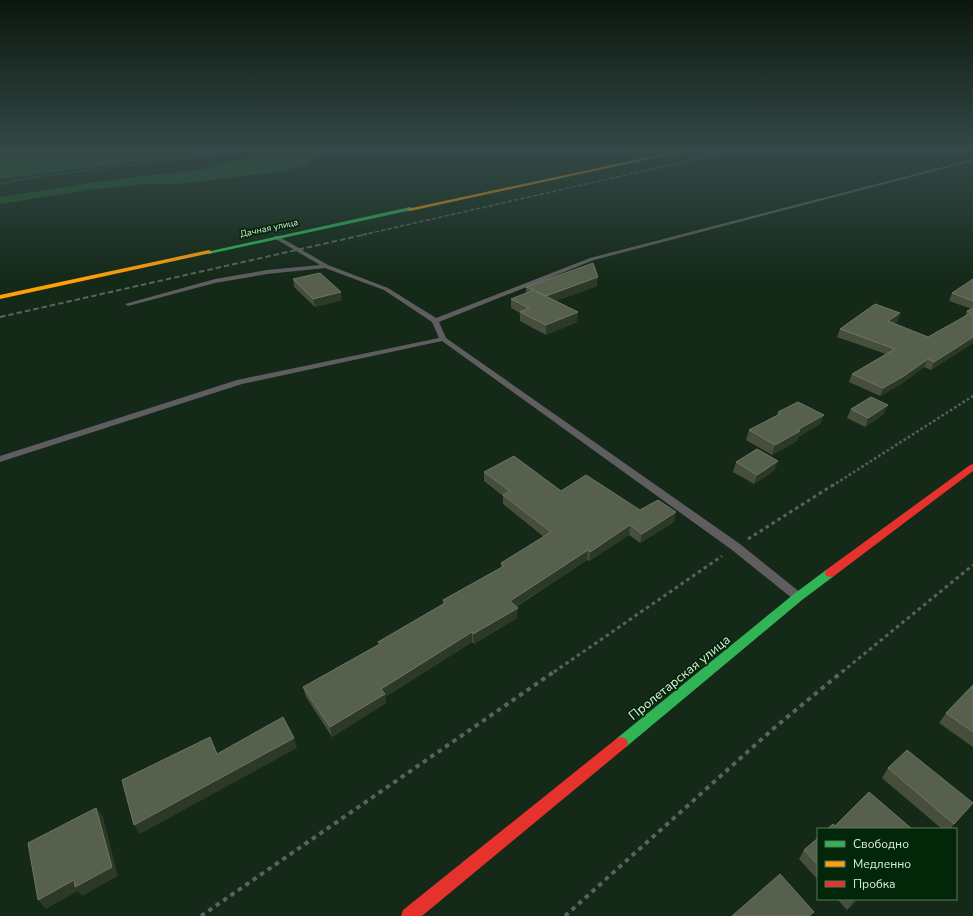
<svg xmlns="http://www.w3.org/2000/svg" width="973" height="916" viewBox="0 0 973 916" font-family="'Nunito Sans',sans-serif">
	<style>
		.green { fill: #215528 }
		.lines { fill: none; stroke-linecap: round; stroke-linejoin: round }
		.path-far3 { stroke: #5c605e; stroke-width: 1.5; stroke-dasharray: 1.5 1.5; stroke-linecap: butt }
		.path-far2 { stroke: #5c605e; stroke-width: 2.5; stroke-dasharray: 2.5 2.5; stroke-linecap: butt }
		.path-far1 { stroke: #5c605e; stroke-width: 3; stroke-dasharray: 3.5 3.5; stroke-linecap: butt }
		.path { stroke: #5c605e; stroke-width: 4; stroke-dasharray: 4.5 4.5; stroke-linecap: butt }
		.lane { fill: #5f5d5f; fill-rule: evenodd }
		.fast { fill: #30b455; fill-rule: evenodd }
		.slow { fill: #ff9f0a; fill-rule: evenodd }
		.jam { fill: #e5322d; fill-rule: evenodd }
		.rail-far1 { stroke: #5b635e; stroke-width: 1.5; stroke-dasharray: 4.5 2; stroke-linecap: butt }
		.rail { stroke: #5b635e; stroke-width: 2; stroke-dasharray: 5.5 3; stroke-linecap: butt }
		.wall { fill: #474f3c }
		.shaded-wall { fill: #2c3926 }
		.building { fill: #57604d; stroke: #6b7763 }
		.labels { text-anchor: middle; stroke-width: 3.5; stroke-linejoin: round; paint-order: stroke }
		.far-street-label { font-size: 9px; fill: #daefdb; stroke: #022608 }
		.near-street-label { font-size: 13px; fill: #daefdb; stroke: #022608 }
	</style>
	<rect width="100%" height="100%" fill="#142918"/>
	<g class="green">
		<path d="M0,151H223L0,179V155L4,153H0Z"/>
		<path d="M312,151H322L326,153L307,159L308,164L285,171L176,184H145L87,190L0,204V197L125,178L201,170L232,161Z"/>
	</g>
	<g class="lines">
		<path class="path-far3" d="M0,184L34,177L246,151"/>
		<path class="path-far2" d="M832,486L973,396"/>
		<g class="path-far1">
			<path d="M748,539L833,485"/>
			<path d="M554,672L722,556"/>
			<path d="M842,672L973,565"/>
		</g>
		<g class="path">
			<path d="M201,916L555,671"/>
			<path d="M565,916L774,728L843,671"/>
		</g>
		<path class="lane" d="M973,159V161L594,260L439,322L446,338L740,544L801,593L803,596L801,599L797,600L793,599L732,550L442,341L242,384L0,462V456L237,380L439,338L432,322L384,290L325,268L267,274L215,283L128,306L125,304L215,279L267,270L320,265L274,238V236H278L328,265L388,288L436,318L590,258Z"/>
		<g class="fast">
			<path d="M410,207L412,208V210L209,254L206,252Z"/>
			<path d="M830,569L834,570L835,573L834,576L802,600L626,747L621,749L616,747L614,743L616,739L794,594L826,570Z"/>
		</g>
		<g class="slow">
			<path d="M677,151H686L410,211L407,209Z"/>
			<path d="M209,250L212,252L211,253L0,299V295Z"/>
		</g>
		<g class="jam">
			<path d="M973,464V471L834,576L830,577L826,576L825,573L826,570L970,465Z"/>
			<path d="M621,737L626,739L628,743L626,747L422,916H401L403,910L616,739Z"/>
		</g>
		<path class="rail-far1" d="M362,235L731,151"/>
		<path class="rail" d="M0,317L367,234"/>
	</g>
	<g class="wall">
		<path d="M293,279L342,300L315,307L294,287Z"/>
		<path d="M973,279V343L931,370L924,367L901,384L880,396L849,382L852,374L886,354L837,337L840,329L898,321L894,324L928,337L965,316L967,311L972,309L949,301L952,293Z"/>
		<path d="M597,286L556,301L577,322L546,335L520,321V313L511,308V299L526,293V287Z"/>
		<path d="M851,409L884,414L865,427L847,418Z"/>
		<path d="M778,412L824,415L820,424L798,437L797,441L772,455L746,440L749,430L777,415Z"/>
		<path d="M736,462L775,470L754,484L733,472Z"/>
		<path d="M484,472L640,510L674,522L640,543L629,535L589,561L587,560L516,607L517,618L474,644L472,642L385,697L386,703L332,737L306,697L303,687L379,644L378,642L443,604V600L501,568V563L544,537L503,504V496L484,481Z"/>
		<path d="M973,685V747L939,723L946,713Z"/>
		<path d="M888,768L973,803L950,829H942L882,778Z"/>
		<path d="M818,838V880L799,859L804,850Z"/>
		<path d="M837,899H859L847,910Z"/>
	</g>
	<g class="shaded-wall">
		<path d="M598,277L597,286L545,305L546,296Z"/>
		<path d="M341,292L342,300L315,307L313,299Z"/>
		<path d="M578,312L577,322L546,335V325Z"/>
		<path d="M900,313L898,321L885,329L888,321Z"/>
		<path d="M973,337V343L931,370L934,362Z"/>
		<path d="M928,359L924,367L901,384L880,396L883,388Z"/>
		<path d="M888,405L884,414L865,427L868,418Z"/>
		<path d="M824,415L820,424L798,437L797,441L772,455L775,445L797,430Z"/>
		<path d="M778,461L775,470L754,484L757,475Z"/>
		<path d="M676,512L674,522L640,543L642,534Z"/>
		<path d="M630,525L629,535L589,561L590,552Z"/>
		<path d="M588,550L587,560L510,610V601Z"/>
		<path d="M518,608L517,618L474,644L473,634Z"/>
		<path d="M472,632V642L385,697L386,703L332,737L330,727L381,689Z"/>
		<path d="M294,738L297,748L140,834L134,825Z"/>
		<path d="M96,808L103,817L118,876L82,896L78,891L46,909L38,900L74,880Z"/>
		<path d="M856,899H859L847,910L854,901Z"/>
	</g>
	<g class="building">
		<path d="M593,263L598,277L546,296L535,291L578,312L546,325L520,312L529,308L511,299L534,290L526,287Z"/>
		<path d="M320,273L341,292L313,299L293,279Z"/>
		<path d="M973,279V301L952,293Z"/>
		<path d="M875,304L900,313L888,321L928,337L971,313L967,311L973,308V337L934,362L928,359L904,376L883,388L852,374L895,349L840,329Z"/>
		<path d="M871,397L888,405L868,418L851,409Z"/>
		<path d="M798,402L824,415L797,430L800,431L775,445L749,430L780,414L778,412Z"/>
		<path d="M757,449L778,461L757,475L736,462Z"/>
		<path d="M514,456L561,491L586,475L640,510L658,500L676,512L642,534L630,525L590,552L588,550L510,601L518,608L473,634L472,632L381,689L385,694L330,727L303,687L380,644L378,642L445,603L443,600L504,566L501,563L551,532L503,495L510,491L484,472Z"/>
		<path d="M973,685V732L946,713Z"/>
		<path d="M283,717L294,738L134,825L122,780L210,737L217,754Z"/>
		<path d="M907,750L973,803L954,824L888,768Z"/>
		<path d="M869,792L912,829H827L833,824L835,826Z"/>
		<path d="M96,808L112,867L75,887L74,880L38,900L28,843Z"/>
		<path d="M818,838V865L804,850Z"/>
		<path d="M780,874L814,912L809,916H732Z"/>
	</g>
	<linearGradient id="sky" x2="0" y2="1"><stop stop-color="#0b170d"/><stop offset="0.54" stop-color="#344948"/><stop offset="1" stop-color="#344948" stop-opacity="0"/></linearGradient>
	<rect width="973" height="279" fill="url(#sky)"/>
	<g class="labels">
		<g class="far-street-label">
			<text transform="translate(269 228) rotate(-12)" y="3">Дачная улица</text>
		</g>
		<g class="near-street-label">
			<text transform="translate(679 677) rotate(-39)" y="5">Пролетарская улица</text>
		</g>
	</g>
	<rect x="817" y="828" width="140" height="72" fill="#022608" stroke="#58765c"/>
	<rect x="825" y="841" width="20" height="6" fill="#30b455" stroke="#58765c"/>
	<text x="853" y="848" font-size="12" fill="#daefdb">Свободно</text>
	<rect x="825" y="861" width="20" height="6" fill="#ff9f0a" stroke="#58765c"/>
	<text x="853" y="868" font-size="12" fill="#daefdb">Медленно</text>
	<rect x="825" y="881" width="20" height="6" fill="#e5322d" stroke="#58765c"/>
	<text x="853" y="888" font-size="12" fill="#daefdb">Пробка</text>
</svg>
